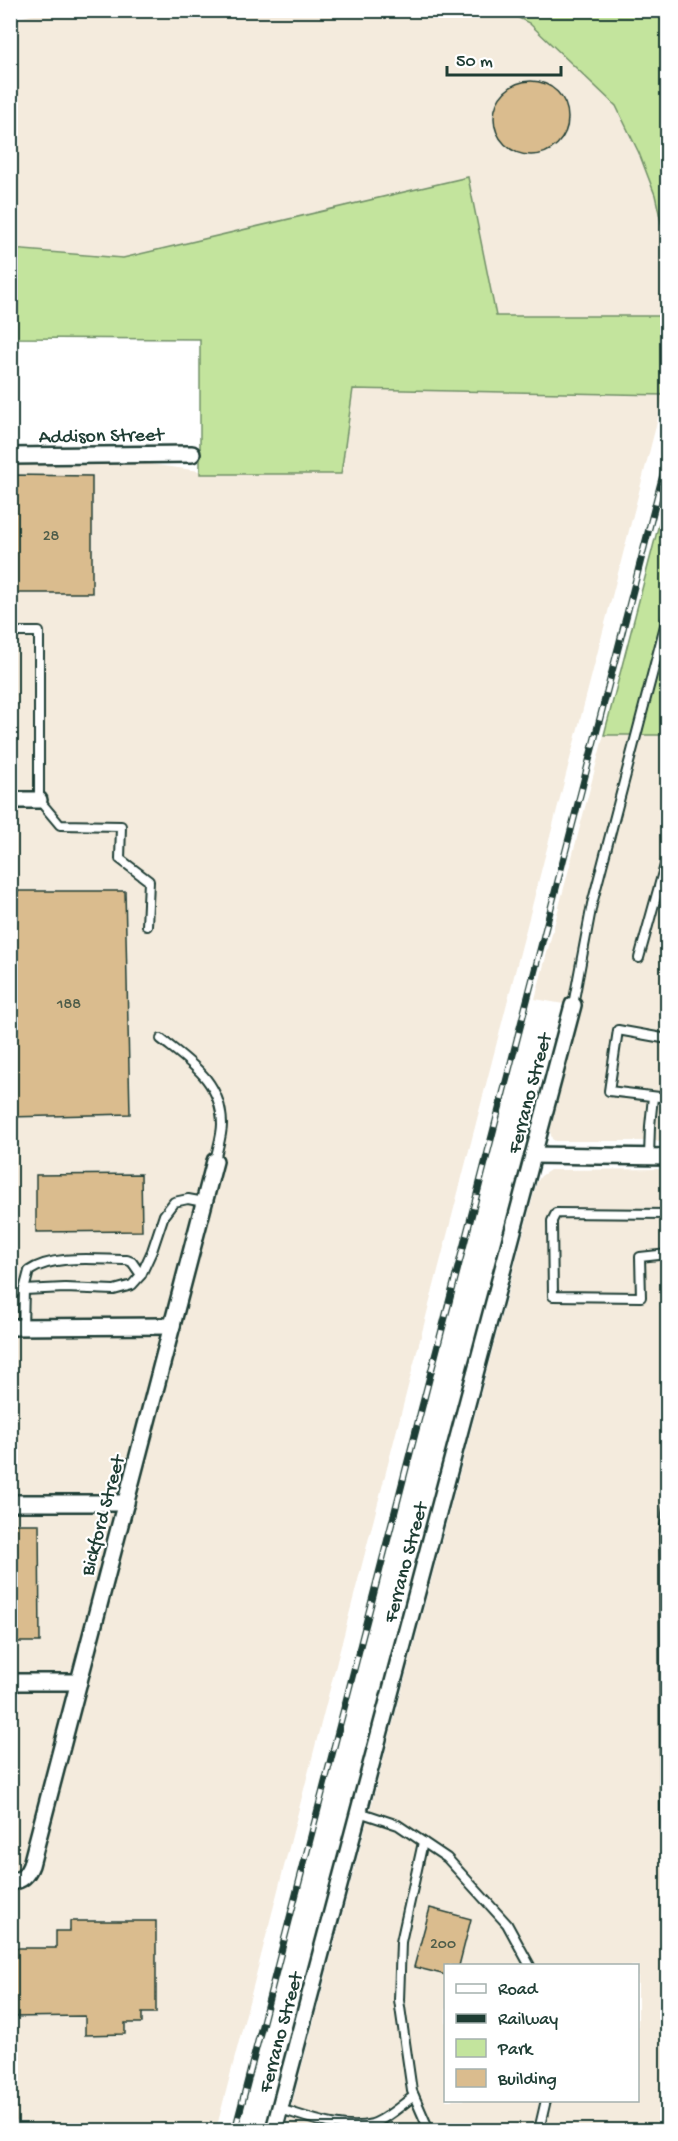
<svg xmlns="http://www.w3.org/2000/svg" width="678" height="2141" viewBox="0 0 678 2141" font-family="'Gochi Hand',sans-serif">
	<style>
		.built { fill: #f4ebdd; fill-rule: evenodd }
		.green { fill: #c3e49d; stroke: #719068; stroke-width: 1.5 }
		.building { fill: #dabc8e; stroke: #1f3d34; stroke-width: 1.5 }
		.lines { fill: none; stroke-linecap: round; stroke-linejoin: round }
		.lane-casing { stroke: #1f3d34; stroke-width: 12 }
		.street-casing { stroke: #1f3d34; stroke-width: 20 }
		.lane { stroke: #fff; stroke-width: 8 }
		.street { stroke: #fff; stroke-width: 15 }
		.rail-casing { stroke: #1f3d34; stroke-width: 7 }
		.rail { stroke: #fff; stroke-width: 4.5; stroke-dasharray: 14; stroke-linecap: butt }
		.labels { text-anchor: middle; stroke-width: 4.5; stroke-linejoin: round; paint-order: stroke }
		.number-label { font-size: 16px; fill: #4e5d4a }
		.street-label { font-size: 20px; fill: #1f3d34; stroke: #fff }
	</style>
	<rect width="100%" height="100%" fill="#fff"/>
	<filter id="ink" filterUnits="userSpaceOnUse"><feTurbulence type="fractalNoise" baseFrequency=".0167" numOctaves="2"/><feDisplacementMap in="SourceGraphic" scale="12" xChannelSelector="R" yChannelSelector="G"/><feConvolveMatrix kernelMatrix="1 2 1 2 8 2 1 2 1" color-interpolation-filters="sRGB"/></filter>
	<g filter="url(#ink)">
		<g class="built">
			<path d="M52,10L504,11L529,23L616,106L639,153L655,195L667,248V316H496L468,177L123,258L11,249L10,20Z"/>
			<path d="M353,389L664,395L216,2130H56L11,2120L10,463L127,461L200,471V474H341Z"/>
			<path d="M667,493V1141H555L552,1139L550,1131L581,1007L535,999Z"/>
			<path d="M667,1169V2130H285L537,1182L541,1176L550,1170ZM446,1966H638V2100H446Z"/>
		</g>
		<g class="green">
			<path d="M505,11H667V248L655,195L639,153L616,106L529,23Z"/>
			<path d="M468,177L496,316H667L668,383L664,395L353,389L341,474H200V339L11,338V249L123,258Z"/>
			<path d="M667,493V735H604Z"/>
		</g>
		<g class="building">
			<circle cx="531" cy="118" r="37"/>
			<path d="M10,475L92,476V593H10Z"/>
			<path d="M10,891H125L130,1114L10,1117Z"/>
			<path d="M141,1174L142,1231L36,1232V1175Z"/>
			<path d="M10,1524H39L40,1642H10Z"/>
			<path d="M430,1908L471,1919L459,1966H446V1975L414,1967Z"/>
			<path d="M70,1921H156V2013H142V2023H125V2034L85,2035V2016L10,2017V1948H56V1931H70Z"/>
		</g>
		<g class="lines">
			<g class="lane-casing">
				<g id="lane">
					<path d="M10,632H39V800L60,825L121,826L120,859L149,881L147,926"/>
					<path d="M639,958L668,854"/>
					<path d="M573,1005L592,904L668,614"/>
					<path d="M161,1039C191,1063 221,1081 222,1124C222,1136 217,1150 215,1161"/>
					<path d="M668,1039L618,1030L609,1091L668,1098"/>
					<path d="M649,1157L650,1126L653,1097"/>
					<path d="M668,1214L556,1213L552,1221L553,1296L641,1297L640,1257L668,1254"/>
					<path d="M24,1290L65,1288L114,1290L132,1285L141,1275L152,1251L164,1215L174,1202L188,1199L204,1202"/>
					<path d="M23,1327L24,1290L29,1271C53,1254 98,1260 127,1260L132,1262L141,1275"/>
					<path d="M668,1506L664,1534L665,1828L668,1837"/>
					<path d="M359,1812L398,1825L447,1858L507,1924L530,1966"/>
					<path d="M423,1842L401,1942L399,2000L412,2091L429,2130"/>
					<path d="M280,2109C307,2117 343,2132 372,2124C384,2121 404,2103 414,2096"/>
					<path d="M539,2130L546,2100"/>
				</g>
			</g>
			<g class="street-casing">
				<g id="street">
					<path d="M10,456L192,454"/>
					<path d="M10,800H39"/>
					<path d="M533,1155L668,1157"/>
					<path d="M10,1327L172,1326"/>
					<path d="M10,1503H126"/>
					<path d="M10,1682H79"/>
					<path d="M10,1882C22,1881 27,1875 31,1865L215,1161"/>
					<path d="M274,2130L573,1005"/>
				</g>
			</g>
			<use href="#lane" class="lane"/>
			<use href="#street" class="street"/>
			<g class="rail-casing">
				<g id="rail">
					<path d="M10,2130H15"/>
					<path d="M235,2130L668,455"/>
				</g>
			</g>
			<use href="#rail" class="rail"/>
		</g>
	</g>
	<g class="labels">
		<g class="number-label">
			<text x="51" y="540">28</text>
			<text x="69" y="1008">188</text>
			<text x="443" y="1948">200</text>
		</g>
		<g class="street-label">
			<text transform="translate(101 434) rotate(-1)" y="7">Addison Street</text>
			<text transform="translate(528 1093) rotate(-75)" y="7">Ferrano Street</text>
			<text transform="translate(101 1515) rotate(-75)" y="7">Bickford Street</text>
			<text transform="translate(404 1562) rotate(-75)" y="7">Ferrano Street</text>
			<text transform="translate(279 2032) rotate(-75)" y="7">Ferrano Street</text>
		</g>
	</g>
	<rect width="678" height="2141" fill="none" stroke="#fff" stroke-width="36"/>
	<rect x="18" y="18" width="642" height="2105" fill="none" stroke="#1f3d34" stroke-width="2" filter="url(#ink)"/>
	<rect x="444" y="1964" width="195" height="138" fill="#ffffff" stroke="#a5b1ae" stroke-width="1.5"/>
	<rect x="456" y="1984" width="30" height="9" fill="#ffffff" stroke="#a5b1ae" stroke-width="1.5"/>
	<text x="498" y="1994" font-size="18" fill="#1f3d34">Road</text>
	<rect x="456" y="2014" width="30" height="9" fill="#1f3d34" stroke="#a5b1ae" stroke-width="1.5"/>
	<text x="498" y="2024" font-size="18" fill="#1f3d34">Railway</text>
	<rect x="456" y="2039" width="30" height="18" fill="#c3e49d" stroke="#a5b1ae" stroke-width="1.5"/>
	<text x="498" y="2054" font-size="18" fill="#1f3d34">Park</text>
	<rect x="456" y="2069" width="30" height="18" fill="#dabc8e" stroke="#a5b1ae" stroke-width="1.5"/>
	<text x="498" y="2084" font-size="18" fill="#1f3d34">Building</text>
	<path d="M447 66v9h114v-9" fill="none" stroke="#1f3d34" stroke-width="3"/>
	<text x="456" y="66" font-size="18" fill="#1f3d34" stroke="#ffffff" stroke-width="4.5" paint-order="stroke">50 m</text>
</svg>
